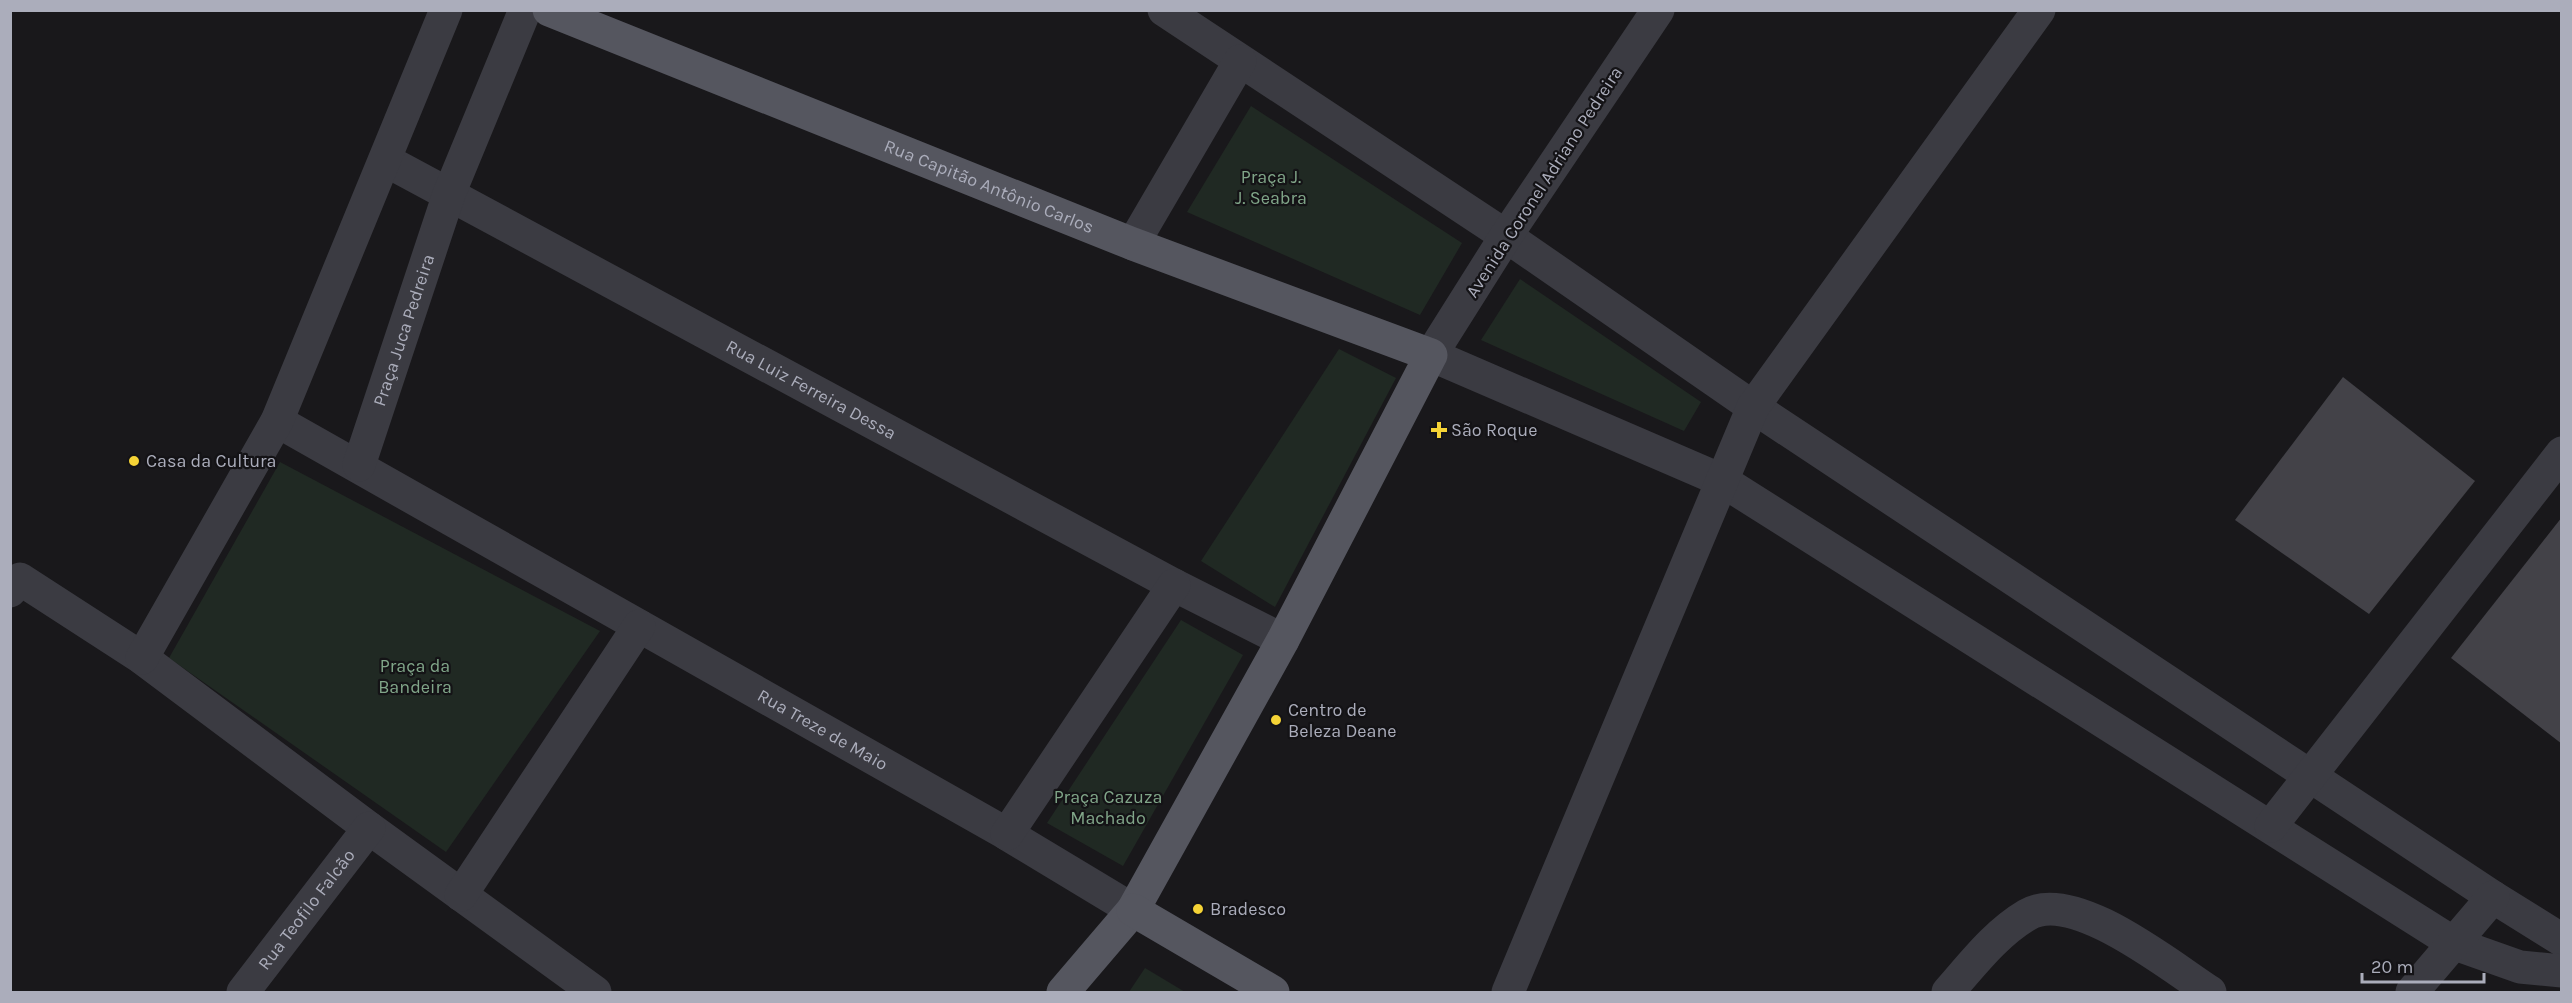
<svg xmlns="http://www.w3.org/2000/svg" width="2572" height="1003" viewBox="0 0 2572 1003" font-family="Karla,sans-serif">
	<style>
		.green { fill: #202923 }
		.building { fill: #434248 }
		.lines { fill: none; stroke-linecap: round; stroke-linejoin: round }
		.minor { stroke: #3b3b42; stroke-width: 33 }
		.major { stroke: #55565f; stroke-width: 33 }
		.poi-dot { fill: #f5d336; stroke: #141316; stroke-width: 2 }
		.labels { text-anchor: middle; stroke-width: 4.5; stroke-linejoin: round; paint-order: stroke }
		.park-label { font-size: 18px; fill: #81a689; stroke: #141316 }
		.street-label { font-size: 18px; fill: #abadbb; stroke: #141316 }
		.poi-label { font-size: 18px; fill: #abadbb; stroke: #141316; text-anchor: start }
	</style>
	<rect width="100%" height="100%" fill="#19181b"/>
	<g class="green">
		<path d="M1251,106L1462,243L1420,315L1187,212Z"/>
		<path d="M1520,279L1701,402L1684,431L1481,340Z"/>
		<path d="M1339,349L1396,378L1275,607L1201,561Z"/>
		<path d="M280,462L600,631L446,852L169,658Z"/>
		<path d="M1181,620L1243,655L1123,866L1047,823Z"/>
		<path d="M1145,968L1185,992H1129Z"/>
	</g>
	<g class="building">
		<path d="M2343,377L2475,481L2369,614L2235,520Z"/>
		<path d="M2562,517V744L2451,658Z"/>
	</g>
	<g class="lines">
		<g class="minor">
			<path d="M1164,10L1506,236L1753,407L2493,897L2562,940"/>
			<path d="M1658,10L1506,236L1431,355L1721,480L2455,944L2520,967L2562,971"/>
			<path id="s1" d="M385,160L1174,585L1283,640"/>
			<path d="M1133,244L1240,61"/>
			<path id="s2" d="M277,421L1007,834L1133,910"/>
			<path id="s3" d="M359,465L449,194L525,10"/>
			<path d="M10,591L20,579L142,658L369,828L595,992"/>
			<path d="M142,658L277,421L446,10"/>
			<path d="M2271,826L2562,453"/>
			<path d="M1007,834L1174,585"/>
			<path d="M461,895L639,626"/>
			<path id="s4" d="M243,992L369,828"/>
			<path d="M1508,992L1753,407L2039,10"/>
			<path d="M1948,992C1972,965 1995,934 2027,915C2073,887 2171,967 2210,992"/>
			<path d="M2412,992L2493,897"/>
		</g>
		<g class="major">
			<path id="s5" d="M549,10L1133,244L1431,355L1283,640L1133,910L1063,992"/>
			<path d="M1133,910L1273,992"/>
		</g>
	</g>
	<g class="poi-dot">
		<path d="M1436 421h6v6h6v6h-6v6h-6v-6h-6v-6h6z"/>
		<circle cx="134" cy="461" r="6"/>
		<circle cx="1276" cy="720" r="6"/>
		<circle cx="1198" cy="909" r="6"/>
	</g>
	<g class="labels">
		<g class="park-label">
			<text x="1271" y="183">Praça J.<tspan x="1271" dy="21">J. Seabra</tspan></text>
			<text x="415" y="672">Praça da<tspan x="415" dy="21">Bandeira</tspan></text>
			<text x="1108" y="803">Praça Cazuza<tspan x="1108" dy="21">Machado</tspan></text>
		</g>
		<g class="street-label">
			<text transform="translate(1544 182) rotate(-57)" y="6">Avenida Coronel Adriano Pedreira</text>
			<text dy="6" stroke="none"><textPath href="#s5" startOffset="474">Rua Capitão Antônio Carlos</textPath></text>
			<text dy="6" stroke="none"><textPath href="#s3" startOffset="142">Praça Juca Pedreira</textPath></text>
			<text dy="6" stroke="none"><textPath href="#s1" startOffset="484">Rua Luiz Ferreira Dessa</textPath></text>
			<text dy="6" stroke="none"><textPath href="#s2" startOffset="627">Rua Treze de Maio</textPath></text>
			<text dy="6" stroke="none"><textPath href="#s4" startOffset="104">Rua Teofilo Falcão</textPath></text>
		</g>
		<g class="poi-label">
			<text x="1451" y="436">São Roque</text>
			<text x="146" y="467">Casa da Cultura</text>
			<text x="1288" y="716">Centro de<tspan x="1288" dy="21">Beleza Deane</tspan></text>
			<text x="1210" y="915">Bradesco</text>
		</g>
	</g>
	<rect width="2572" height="1003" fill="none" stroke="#abadbb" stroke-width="24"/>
	<path d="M2362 973v9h122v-9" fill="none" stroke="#abadbb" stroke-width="3"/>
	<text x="2371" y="973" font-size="18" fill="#abadbb" stroke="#141316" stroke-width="4.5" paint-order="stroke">20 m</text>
</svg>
